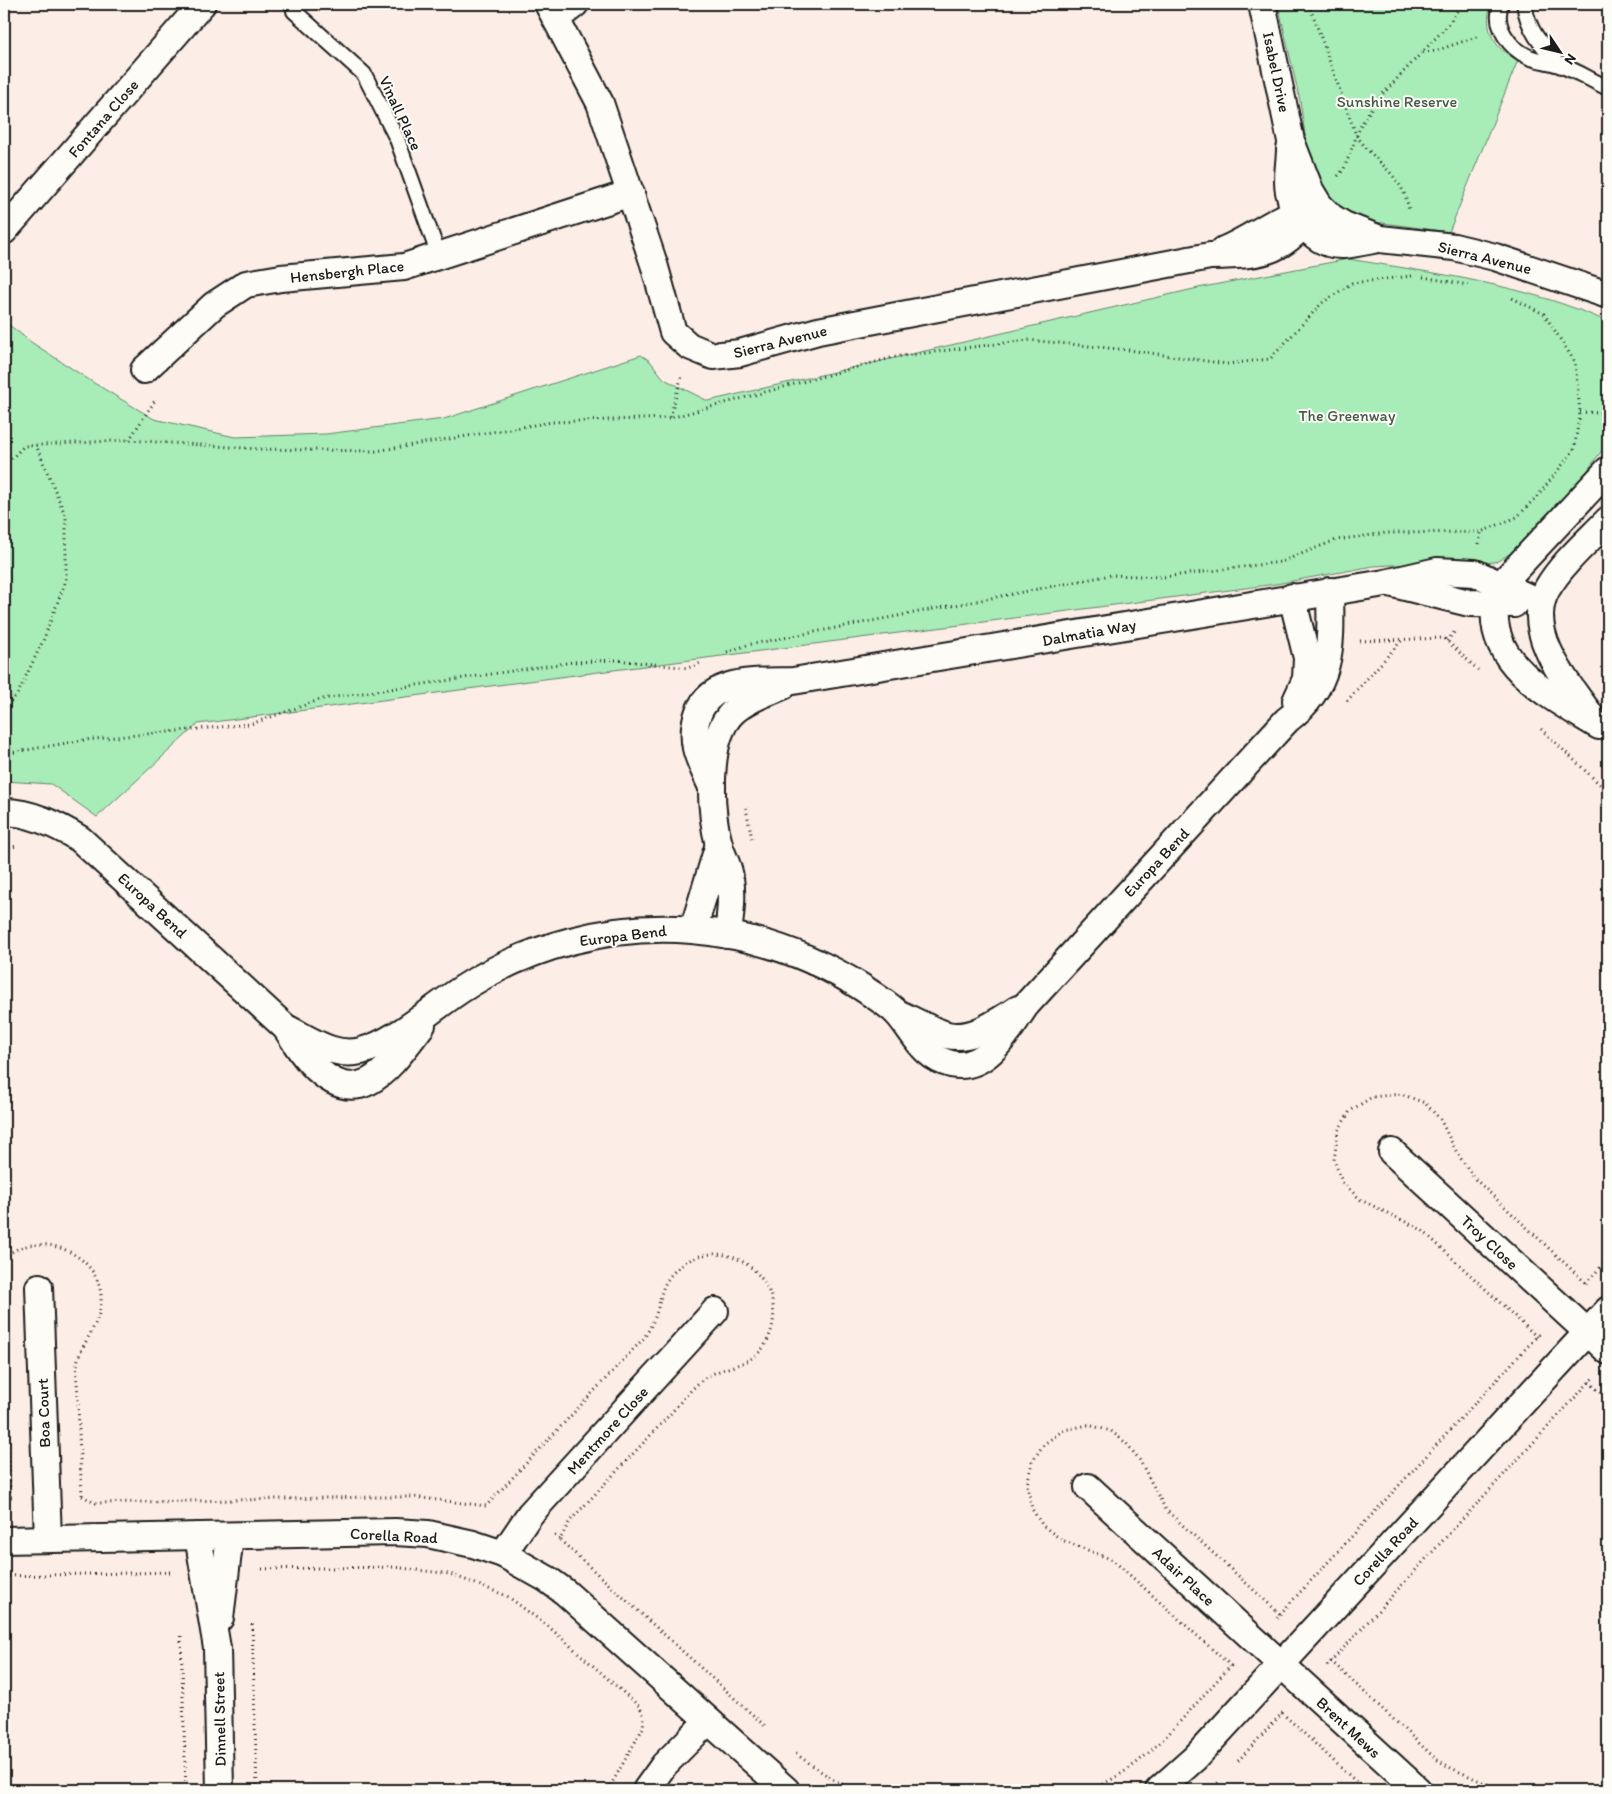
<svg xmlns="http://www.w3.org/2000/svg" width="1612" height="1794" viewBox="0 0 1612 1794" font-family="Itim,sans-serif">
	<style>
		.green { fill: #a8ecb7; stroke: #62846a }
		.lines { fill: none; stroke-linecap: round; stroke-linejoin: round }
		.service-casing { stroke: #1c1c1c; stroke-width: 18 }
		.minor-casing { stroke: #1c1c1c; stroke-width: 30 }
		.path { stroke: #1c1c1c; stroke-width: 3; stroke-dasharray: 1 4; stroke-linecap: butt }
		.service { stroke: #fdfcf7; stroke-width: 14 }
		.minor { stroke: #fdfcf7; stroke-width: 26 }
		.labels { text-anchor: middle; stroke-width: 4; stroke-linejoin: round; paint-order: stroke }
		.street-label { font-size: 16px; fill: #1c1c1c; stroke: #fdfcf7 }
		.park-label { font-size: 16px; fill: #465a4a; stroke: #fdfcf7 }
	</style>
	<rect width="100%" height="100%" fill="#fcede6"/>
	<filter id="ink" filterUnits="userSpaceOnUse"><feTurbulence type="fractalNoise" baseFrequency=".02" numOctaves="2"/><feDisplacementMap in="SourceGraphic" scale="10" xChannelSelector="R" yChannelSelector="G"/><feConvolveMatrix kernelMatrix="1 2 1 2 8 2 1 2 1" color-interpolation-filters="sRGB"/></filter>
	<g filter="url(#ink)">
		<g class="green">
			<path d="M1278,4H1491C1483,29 1494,49 1518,60L1449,232L1368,221L1337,209L1310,168L1300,101Z"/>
			<path d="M1348,259C1435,273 1528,285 1608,322V442L1567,499L1530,537L1514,551L1498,561L1482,564L1449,562L1374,566L1276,584L198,724L97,817L51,784L4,781V321L31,342L94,383L154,419L235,437L326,434L444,419L641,355L650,361L664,379L708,401L1198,288Z"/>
		</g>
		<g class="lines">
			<g class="service-casing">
				<g id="service">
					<path d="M1501,4C1493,26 1509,48 1529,57C1538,61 1549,61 1559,65C1576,70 1592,81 1608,88"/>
					<path d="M1524,4C1528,30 1541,45 1559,64"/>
					<path d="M294,11L364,74L397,139L439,256"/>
				</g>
			</g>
			<g class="minor-casing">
				<g id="minor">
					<path d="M548,4L600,103L654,264L673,332L689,346L713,356L740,353L818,331L1210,256C1268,255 1283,253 1319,205"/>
					<path d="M1262,4L1291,141L1310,190L1319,205L1331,217L1344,225L1380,239L1454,247L1495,257L1608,295"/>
					<path d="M556,19L575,4"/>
					<path d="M1290,149C1290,162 1286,179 1289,192C1294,218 1315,246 1343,245C1355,244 1367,241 1378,239"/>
					<path d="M4,231L202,4"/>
					<path d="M1224,250C1254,237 1280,215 1312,207"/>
					<path d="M144,370L214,305L246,284L281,278L404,267L631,193"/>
					<path d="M1393,584L1469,603L1514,604"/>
					<path d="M1292,597L1307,658L1306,679L1296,701"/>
					<path d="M1589,713C1566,682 1523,630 1547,589C1562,563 1588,541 1608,520"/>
					<path d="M1599,726C1557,700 1489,667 1495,608C1496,604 1496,597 1497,593C1500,588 1505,582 1508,577L1608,470"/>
					<path d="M712,787C706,774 699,761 696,748C694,738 694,730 696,721C706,676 757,682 793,681L1385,583L1437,571L1475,573L1541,603"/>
					<path d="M4,812C31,812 57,825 80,839L286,1028C294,1040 301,1053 311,1063C360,1116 391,1065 422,1025"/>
					<path d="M693,930L719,844"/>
					<path d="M728,935C730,916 733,897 730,878C729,866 722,856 719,845C710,811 705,739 733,712C747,699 766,693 783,686"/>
					<path d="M897,1013C913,1020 930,1030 947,1035C973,1041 998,1021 1018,1009"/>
					<path d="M286,1028C310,1039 333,1058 361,1051C393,1044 434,1007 462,989C528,946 612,923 692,930C753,935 811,955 863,988C874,996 887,1003 897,1013C915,1033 922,1057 951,1064C988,1072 1009,1029 1026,1005L1287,720C1334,685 1331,644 1330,591"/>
					<path d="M1392,1152L1608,1351"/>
					<path d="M39,1287L48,1539"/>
					<path d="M1088,1487L1418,1790"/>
					<path d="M198,1536L217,1648L220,1790"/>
					<path d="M4,1540L395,1532L428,1534L473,1544L503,1554L547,1579L565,1592L786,1790"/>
					<path d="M503,1554L530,1514L715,1311"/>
					<path d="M220,1618L230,1536"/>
					<path d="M646,1790L664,1765L707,1722"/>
					<path d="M1159,1790L1195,1758L1608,1310"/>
				</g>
			</g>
			<g class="path">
				<path d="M1309,4L1356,135C1375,163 1404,175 1409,211"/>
				<path d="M1423,52L1435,51L1479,36"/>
				<path d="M1338,176L1344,169L1360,127L1375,102L1448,25L1462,4"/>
				<path d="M1423,277L1468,285"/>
				<path d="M1580,412L1600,413L1608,421"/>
				<path d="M1600,413L1608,402"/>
				<path d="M670,417L682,375"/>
				<path d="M129,440L156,399"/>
				<path d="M4,466L24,446L128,440L259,449L376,451L552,422L670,418L894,357L1028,340L1129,350L1227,364L1270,359L1322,303L1352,283L1412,276"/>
				<path d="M1479,544L1481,532"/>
				<path d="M1360,641L1444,638L1478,670"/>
				<path d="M1447,641L1455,631"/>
				<path d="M727,652L747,645L1111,575L1164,577L1281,562L1336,540L1386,533L1481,532L1517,517L1541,492L1574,450L1580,412L1575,362L1544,314L1510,297"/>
				<path d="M1347,701L1403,639"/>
				<path d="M4,709L17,695L43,641L66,580V517L36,445"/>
				<path d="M1541,729L1608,792"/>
				<path d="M4,754L84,740L251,724L322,699L573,662L617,660L688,668L703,662"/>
				<path d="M746,808L752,839"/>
				<path d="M4,848L18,846"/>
				<path d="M4,1258C35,1228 97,1251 101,1295C103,1320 85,1338 78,1359C75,1371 78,1388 78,1400C79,1432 80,1464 82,1495"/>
				<path d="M1586,1283L1608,1259"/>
				<path d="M1537,1337L1422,1230L1361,1200L1342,1182L1334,1160L1338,1131L1350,1111L1372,1097L1401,1094L1425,1103L1440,1119L1457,1153L1475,1179L1586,1283"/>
				<path d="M4,1356L10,1494L4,1500"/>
				<path d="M1589,1382L1608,1399"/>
				<path d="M82,1496L96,1503L373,1497H414L486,1506L644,1338C649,1330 654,1321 657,1311C662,1295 661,1284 675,1271C723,1224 796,1283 767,1341C754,1369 721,1364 701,1381C687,1393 675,1409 662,1423C631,1456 600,1489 569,1522L560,1540L553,1534"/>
				<path d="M6,1497H16"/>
				<path d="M560,1540L765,1726"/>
				<path d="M257,1569L393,1567L450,1574L507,1596L549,1627L640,1707L644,1717L643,1728L608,1790"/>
				<path d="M4,1576L172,1572"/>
				<path d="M1280,1614L1541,1332"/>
				<path d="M252,1624L257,1790"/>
				<path d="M181,1636L186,1790"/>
				<path d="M1331,1661L1436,1759L1451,1768L1500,1790"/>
				<path d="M1231,1666L1113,1560L1062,1540L1043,1526L1032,1509L1027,1485L1032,1462L1044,1444L1064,1430L1088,1425L1111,1431L1126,1443L1139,1459L1166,1510L1280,1614L1276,1619"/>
				<path d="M1327,1666L1593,1378"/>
				<path d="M1282,1713L1365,1790"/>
				<path d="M796,1754L832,1779L855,1790"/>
				<path d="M1238,1761L1285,1710"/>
				<path d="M694,1790L713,1784L728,1790"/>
				<path d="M1089,1790C1152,1766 1188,1708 1234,1663"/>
				<path d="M1210,1790L1219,1782"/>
			</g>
			<use href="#service" class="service"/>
			<use href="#minor" class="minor"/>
		</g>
	</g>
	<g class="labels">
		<g class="street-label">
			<text transform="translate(1277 72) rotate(78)" y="6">Isabel Drive</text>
			<text transform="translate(401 113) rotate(65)" y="6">Vinall Place</text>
			<text transform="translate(103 118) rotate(-49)" y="6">Fontana Close</text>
			<text transform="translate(1485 257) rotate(14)" y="6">Sierra Avenue</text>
			<text transform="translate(347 271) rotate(-6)" y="6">Hensbergh Place</text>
			<text transform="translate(780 341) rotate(-14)" y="6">Sierra Avenue</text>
			<text transform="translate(1089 632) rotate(-10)" y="6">Dalmatia Way</text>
			<text transform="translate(1156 862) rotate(-47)" y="6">Europa Bend</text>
			<text transform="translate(153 905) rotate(43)" y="6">Europa Bend</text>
			<text transform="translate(623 935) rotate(-7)" y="6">Europa Bend</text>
			<text transform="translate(1490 1242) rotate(43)" y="6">Troy Close</text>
			<text transform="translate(43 1413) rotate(-92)" y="6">Boa Court</text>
			<text transform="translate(607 1430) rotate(-48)" y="6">Mentmore Close</text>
			<text transform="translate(394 1535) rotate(3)" y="6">Corella Road</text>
			<text transform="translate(1385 1551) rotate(-47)" y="6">Corella Road</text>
			<text transform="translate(1184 1576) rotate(43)" y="6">Adair Place</text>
			<text transform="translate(219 1719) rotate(-91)" y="6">Dinnell Street</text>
			<text transform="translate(1349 1727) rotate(43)" y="6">Brent Mews</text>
		</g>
		<g class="park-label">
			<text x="1397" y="107">Sunshine Reserve</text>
			<text x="1347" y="421">The Greenway</text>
		</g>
	</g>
	<rect width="1612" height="1794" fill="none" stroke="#fdfcf7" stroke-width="20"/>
	<rect x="10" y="10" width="1592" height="1774" fill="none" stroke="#1c1c1c" stroke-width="2" filter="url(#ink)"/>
	<g transform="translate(1560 52) rotate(125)" stroke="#fdfcf7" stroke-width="4" paint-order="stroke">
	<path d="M0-4L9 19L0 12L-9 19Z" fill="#1c1c1c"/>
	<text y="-8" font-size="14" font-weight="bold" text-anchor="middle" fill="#1c1c1c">N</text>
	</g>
</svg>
